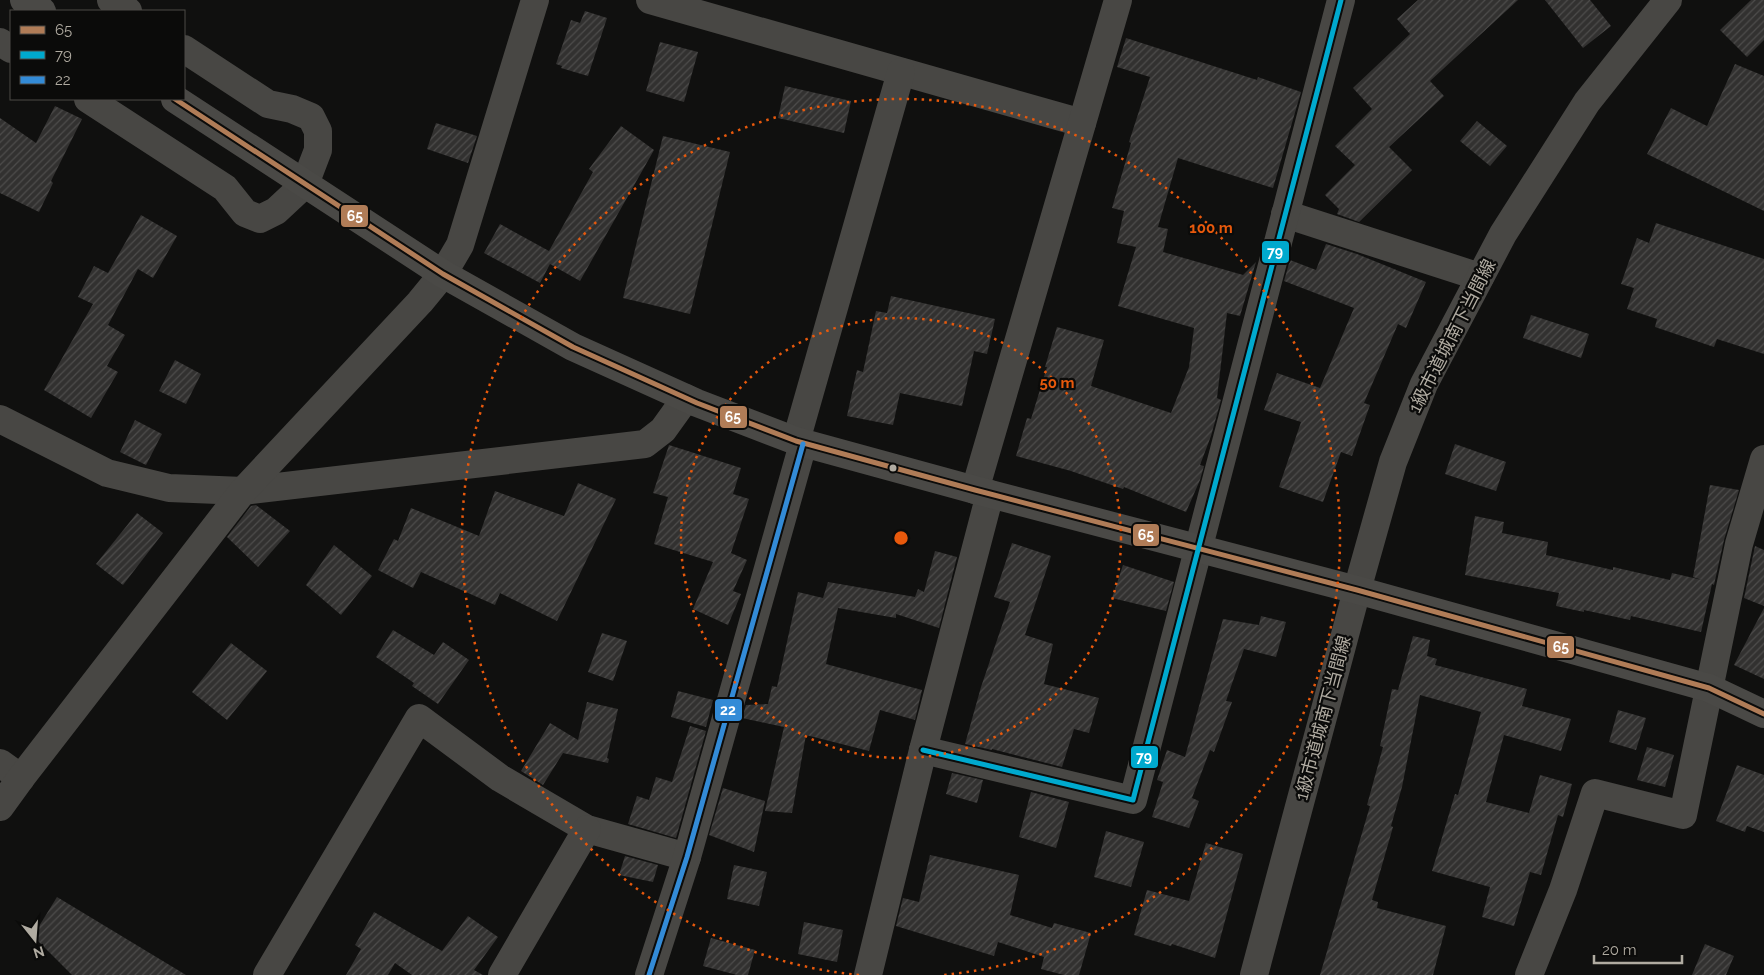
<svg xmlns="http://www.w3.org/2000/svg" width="1764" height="975" viewBox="0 0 1764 975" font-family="Raleway,'Noto Sans JP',sans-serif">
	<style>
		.building { fill: url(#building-hatch) }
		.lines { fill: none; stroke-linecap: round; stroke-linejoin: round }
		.minor { stroke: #484744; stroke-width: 28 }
		.major { stroke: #4a4946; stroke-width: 28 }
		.bus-1-casing { stroke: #0b0b0a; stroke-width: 9 }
		.bus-2-casing { stroke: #0b0b0a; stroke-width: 9 }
		.bus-3-casing { stroke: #0b0b0a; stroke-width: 9 }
		.bus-1 { stroke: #b07c57; stroke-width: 5 }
		.bus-2 { stroke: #00a9ce; stroke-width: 5 }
		.bus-3 { stroke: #338bd7; stroke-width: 5 }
		.ring { fill: none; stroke: #e8590c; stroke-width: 2.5; stroke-dasharray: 2.5 5 }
		.bus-dot { fill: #b0aba1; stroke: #0b0b0a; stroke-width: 2 }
		.labels { text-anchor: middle; stroke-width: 4.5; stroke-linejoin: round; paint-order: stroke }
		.street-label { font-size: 18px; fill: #b0aba1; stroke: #0b0b0a }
		.centre { fill: #e8590c; stroke: #0b0b0a; stroke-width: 2.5 }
		.ring-label { font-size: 15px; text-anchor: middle; font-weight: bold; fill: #e8590c; stroke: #0b0b0a; stroke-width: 4.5; stroke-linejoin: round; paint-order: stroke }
		.line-badge { stroke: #0b0b0a; stroke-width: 2 }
		.badge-label { font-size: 14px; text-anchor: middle; font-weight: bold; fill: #fff }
	</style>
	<defs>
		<pattern id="building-hatch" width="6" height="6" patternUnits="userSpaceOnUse" patternTransform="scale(1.25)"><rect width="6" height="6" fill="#323130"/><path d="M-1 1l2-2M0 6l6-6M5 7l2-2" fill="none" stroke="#4d4c4b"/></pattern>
	</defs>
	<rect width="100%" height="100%" fill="#10100f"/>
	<g class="building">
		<path d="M1418,0H1518L1430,81L1444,96L1389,147L1412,170L1359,222L1337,214L1339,209L1325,195L1355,165L1335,146L1372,109L1353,88L1410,34L1397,19Z"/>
		<path d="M1545,0H1590L1611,26L1583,48Z"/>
		<path d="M1751,0H1764V40L1747,57L1720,30Z"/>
		<path d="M585,11L607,18L588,76L561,68L562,66L556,64L571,20L580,23Z"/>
		<path d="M1126,38L1257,80L1258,77L1301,92L1273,188L1178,158L1158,227L1168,229L1163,252L1243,275L1256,262L1240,316L1227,313L1217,398L1221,400L1211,436L1200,465L1204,466L1200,480L1186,512L1124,487L1123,489L1071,471L1016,456L1027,418L1031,419L1047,367H1045L1057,327L1104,340L1091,386L1171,413L1189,367L1194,328L1118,306L1136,247L1117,243L1124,211L1112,208L1131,143L1129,142L1150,77L1117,67Z"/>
		<path d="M660,42L698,52L684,102L646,91Z"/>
		<path d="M1735,64L1764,76V211L1647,154L1671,108L1707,126Z"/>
		<path d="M785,86L851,101L844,133L778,118Z"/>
		<path d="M55,106L82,119L51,181L53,183L39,212L0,193V118L36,143Z"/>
		<path d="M1477,121L1507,146L1490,166L1460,141Z"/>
		<path d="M436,123L477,136L468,163L427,149Z"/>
		<path d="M621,126L654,150L580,281L550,264L540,283L484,253L500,224L549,251L593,172L589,169Z"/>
		<path d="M663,136L730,152L690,314L623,298Z"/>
		<path d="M141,215L177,236L153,278L138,269L108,325L125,335L107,366L118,372L91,418L44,390L93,304L78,297L94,266L108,273Z"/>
		<path d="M1656,223L1764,259V354L1717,339L1714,347L1655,327L1657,319L1627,309L1634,288L1621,284L1637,238L1649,243Z"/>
		<path d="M1326,244L1357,254L1426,282L1406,328L1398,324L1364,403L1370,405L1352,456L1341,452L1323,502L1279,487L1301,422L1264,410L1277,373L1320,388L1354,308L1284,281L1290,260L1316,270Z"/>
		<path d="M891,296L995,319L987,354L974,351L962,406L900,393L893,425L847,416L857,370L863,372L876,311L887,313Z"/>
		<path d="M1531,315L1589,334L1581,358L1523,338Z"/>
		<path d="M175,360L201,374L186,404L159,391Z"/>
		<path d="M135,420L162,434L146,465L120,452Z"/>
		<path d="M1455,444L1506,462L1496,491L1445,474Z"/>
		<path d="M669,445L741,468L733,494L749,499L731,553L747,560L733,591L741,594L728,625L693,609L713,562L654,544L668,497L653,493Z"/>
		<path d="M578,483L616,499L557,621L500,593L495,605L421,572L413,588L378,570L394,539L398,541L411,508L479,536L495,491L564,516Z"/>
		<path d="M1710,485L1739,490L1724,540L1714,585L1712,584L1701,632L1631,616L1630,620L1584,610V612L1556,606L1559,593L1465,575L1475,516L1504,522L1502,533L1548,542L1546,555L1613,570V567L1670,580L1672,573L1702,580L1693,577Z"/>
		<path d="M256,505L290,531L258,567L227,537L251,506Z"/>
		<path d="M137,513L163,533L123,585L96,564Z"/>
		<path d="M1012,543L1051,556L1025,635L1053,644L1044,684L1099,698L1089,733L1074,729L1062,767L992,749V750L965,744L981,687L1010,602L994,597Z"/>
		<path d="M334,545L372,576L341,615L306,585Z"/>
		<path d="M1755,546L1764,550V606L1744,598Z"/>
		<path d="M935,551L957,557L939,628L896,614V618L838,608L826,664L922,690L915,720L880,710L869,751L806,735L792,813L765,811L784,727L742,718L746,705L768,704L772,686L777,687L798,592L823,598L828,582L915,597L918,589L924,592Z"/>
		<path d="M1123,565L1174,582L1166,611L1112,598Z"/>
		<path d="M1764,608V679L1734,665Z"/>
		<path d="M1261,616L1286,622L1276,657L1244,649L1226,701L1232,702L1214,752L1210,750L1192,798L1199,801L1189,828L1152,817L1163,782L1157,780L1167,750L1185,757L1223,619L1259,625Z"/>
		<path d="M393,630L434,655L443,642L469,660L438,704L412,686L414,683L376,657Z"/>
		<path d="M602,633L627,641L613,681L588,672Z"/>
		<path d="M1413,636L1430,640L1427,656L1437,659L1435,665L1527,689L1522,706L1571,719L1561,751L1504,735L1486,802L1529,813L1540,775L1572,784L1563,817L1558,815L1541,875L1530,872L1514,926L1482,917L1490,887L1432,871L1455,794L1458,795L1481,712L1420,695L1402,787L1391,826L1393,827L1372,900L1378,902L1377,908L1446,926L1433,975H1320L1370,806L1367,805L1383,747L1380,746L1392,689L1398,690Z"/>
		<path d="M231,643L267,671L227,720L192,692Z"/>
		<path d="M678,691L713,700L706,727L671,717Z"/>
		<path d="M587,702L618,709L607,758L609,759L608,763L563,753L543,785L521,771L550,723L578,740Z"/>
		<path d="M1618,710L1646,718L1636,750L1609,742Z"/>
		<path d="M690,726L706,731L676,838L628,824L637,796L649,800L656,777L672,782Z"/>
		<path d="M1647,747L1674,755L1665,787L1637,780Z"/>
		<path d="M1737,765L1764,775V832L1747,826L1745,832L1716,821Z"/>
		<path d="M952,773L983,780L977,803L946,794Z"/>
		<path d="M723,788L765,801L754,852L709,835Z"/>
		<path d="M1031,792L1069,802L1056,848L1019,837Z"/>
		<path d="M1106,831L1144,842L1131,887L1094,877Z"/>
		<path d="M1206,843L1243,854L1215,958L1172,944L1171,946L1134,935L1147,890L1189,901Z"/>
		<path d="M930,855L1019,875L1010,915L1052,928L1054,923L1091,933L1079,975H1064L1041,969L1044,957L998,942L994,956L896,926L903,898L919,902Z"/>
		<path d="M625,856L658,865L653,882L619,875Z"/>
		<path d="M734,865L767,872L759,906L727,899Z"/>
		<path d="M57,897L186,975H72L33,936Z"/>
		<path d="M374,912L442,951L468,916L498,937L474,970L483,975H412L395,963L388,975H346L361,949L355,945Z"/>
		<path d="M804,922L843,930L837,962L798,954Z"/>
		<path d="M711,938L755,950L748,975H737L703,966Z"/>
		<path d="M1705,944L1734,956L1726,975H1692Z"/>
	</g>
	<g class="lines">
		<g class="minor">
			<path d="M111,0L128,11"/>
			<path d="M650,0L1082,123"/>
			<path d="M0,42L11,49"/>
			<path d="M88,99L225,188L245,213L260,219L276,211L305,184L318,150V131L311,117L292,109L268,104L184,49"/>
			<path d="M1285,214L1480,277"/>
			<path d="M0,419L107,473L169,488L243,491L645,444L663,430L686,398"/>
			<path d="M796,441L901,72"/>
			<path d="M975,490L1118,0"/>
			<path d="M923,750L1133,800L1341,0"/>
			<path d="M0,763L21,778"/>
			<path d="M0,807L21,778L243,491L420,302L443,274L460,245L535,0"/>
			<path d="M267,975L419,718L500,778L587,829L687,857"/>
			<path d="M502,975L587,829"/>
			<path d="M649,975L687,857L803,444"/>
			<path d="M868,975L923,750L990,494"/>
			<path d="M1254,975L1357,590L1393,462L1424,384L1503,234L1587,102L1668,0"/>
			<path d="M1529,975L1563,890L1595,793L1683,815L1739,544L1764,459"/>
		</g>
		<g class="major">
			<path d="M24,0L42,11"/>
			<path d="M175,99L443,274L573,347L697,403L796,441L975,490L1357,590L1709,688L1764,714"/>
		</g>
		<g class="bus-1-casing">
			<path id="bus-1" d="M175,99L443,274L573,347L697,403L796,441L975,490L1357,590L1709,688L1764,714"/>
		</g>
		<g class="bus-2-casing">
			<path id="bus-2" d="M923,750L1133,800L1341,0"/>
		</g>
		<g class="bus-3-casing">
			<path id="bus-3" d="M649,975L687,857L803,444"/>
		</g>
		<use href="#bus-1" class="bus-1"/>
		<use href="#bus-2" class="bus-2"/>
		<use href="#bus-3" class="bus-3"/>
	</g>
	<g class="ring">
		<circle cx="901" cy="538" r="220"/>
		<path d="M859 975A439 439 0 1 1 943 975"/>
	</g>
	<circle class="bus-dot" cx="893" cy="468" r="4.5"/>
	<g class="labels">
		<g class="street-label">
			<text transform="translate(1452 336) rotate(-63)" y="6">1級市道城南下当間線</text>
			<text transform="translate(1323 718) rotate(-75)" y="6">1級市道城南下当間線</text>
		</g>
	</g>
	<circle cx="901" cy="538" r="8" class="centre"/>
	<g class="ring-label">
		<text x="1211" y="233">100 m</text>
		<text x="1057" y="388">50 m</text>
	</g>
	<g class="line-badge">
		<rect x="340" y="204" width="29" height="24" rx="5" fill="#b07c57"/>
		<rect x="1261" y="240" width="29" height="24" rx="5" fill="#00a9ce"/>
		<rect x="719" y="405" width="29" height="24" rx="5" fill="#b07c57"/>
		<rect x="1132" y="523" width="28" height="24" rx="5" fill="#b07c57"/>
		<rect x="1546" y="635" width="29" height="24" rx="5" fill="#b07c57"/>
		<rect x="714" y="698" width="29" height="24" rx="5" fill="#338bd7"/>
		<rect x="1130" y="745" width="29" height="24" rx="5" fill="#00a9ce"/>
	</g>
	<g class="badge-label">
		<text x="355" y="221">65</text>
		<text x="1275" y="257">79</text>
		<text x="733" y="422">65</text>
		<text x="1146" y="540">65</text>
		<text x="1561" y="652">65</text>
		<text x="728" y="715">22</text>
		<text x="1144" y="762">79</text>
	</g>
	<rect x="10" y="10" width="175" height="90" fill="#0b0b0a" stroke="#4d4b46"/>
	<rect x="20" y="26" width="25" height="8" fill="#b07c57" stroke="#4d4b46"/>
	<text x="55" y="35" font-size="15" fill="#b0aba1">65</text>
	<rect x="20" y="51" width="25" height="8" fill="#00a9ce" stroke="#4d4b46"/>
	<text x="55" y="60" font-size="15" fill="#b0aba1">79</text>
	<rect x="20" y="76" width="25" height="8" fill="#338bd7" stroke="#4d4b46"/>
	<text x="55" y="85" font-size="15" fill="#b0aba1">22</text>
	<g transform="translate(35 940) rotate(163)" stroke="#0b0b0a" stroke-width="4" paint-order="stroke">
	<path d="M0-4L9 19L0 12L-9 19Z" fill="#b0aba1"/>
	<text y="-8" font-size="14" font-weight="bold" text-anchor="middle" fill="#b0aba1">N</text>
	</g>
	<path d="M1594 955v8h88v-8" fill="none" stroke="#b0aba1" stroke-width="2.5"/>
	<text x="1602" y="955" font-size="15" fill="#b0aba1" stroke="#0b0b0a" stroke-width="4" paint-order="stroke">20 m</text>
</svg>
